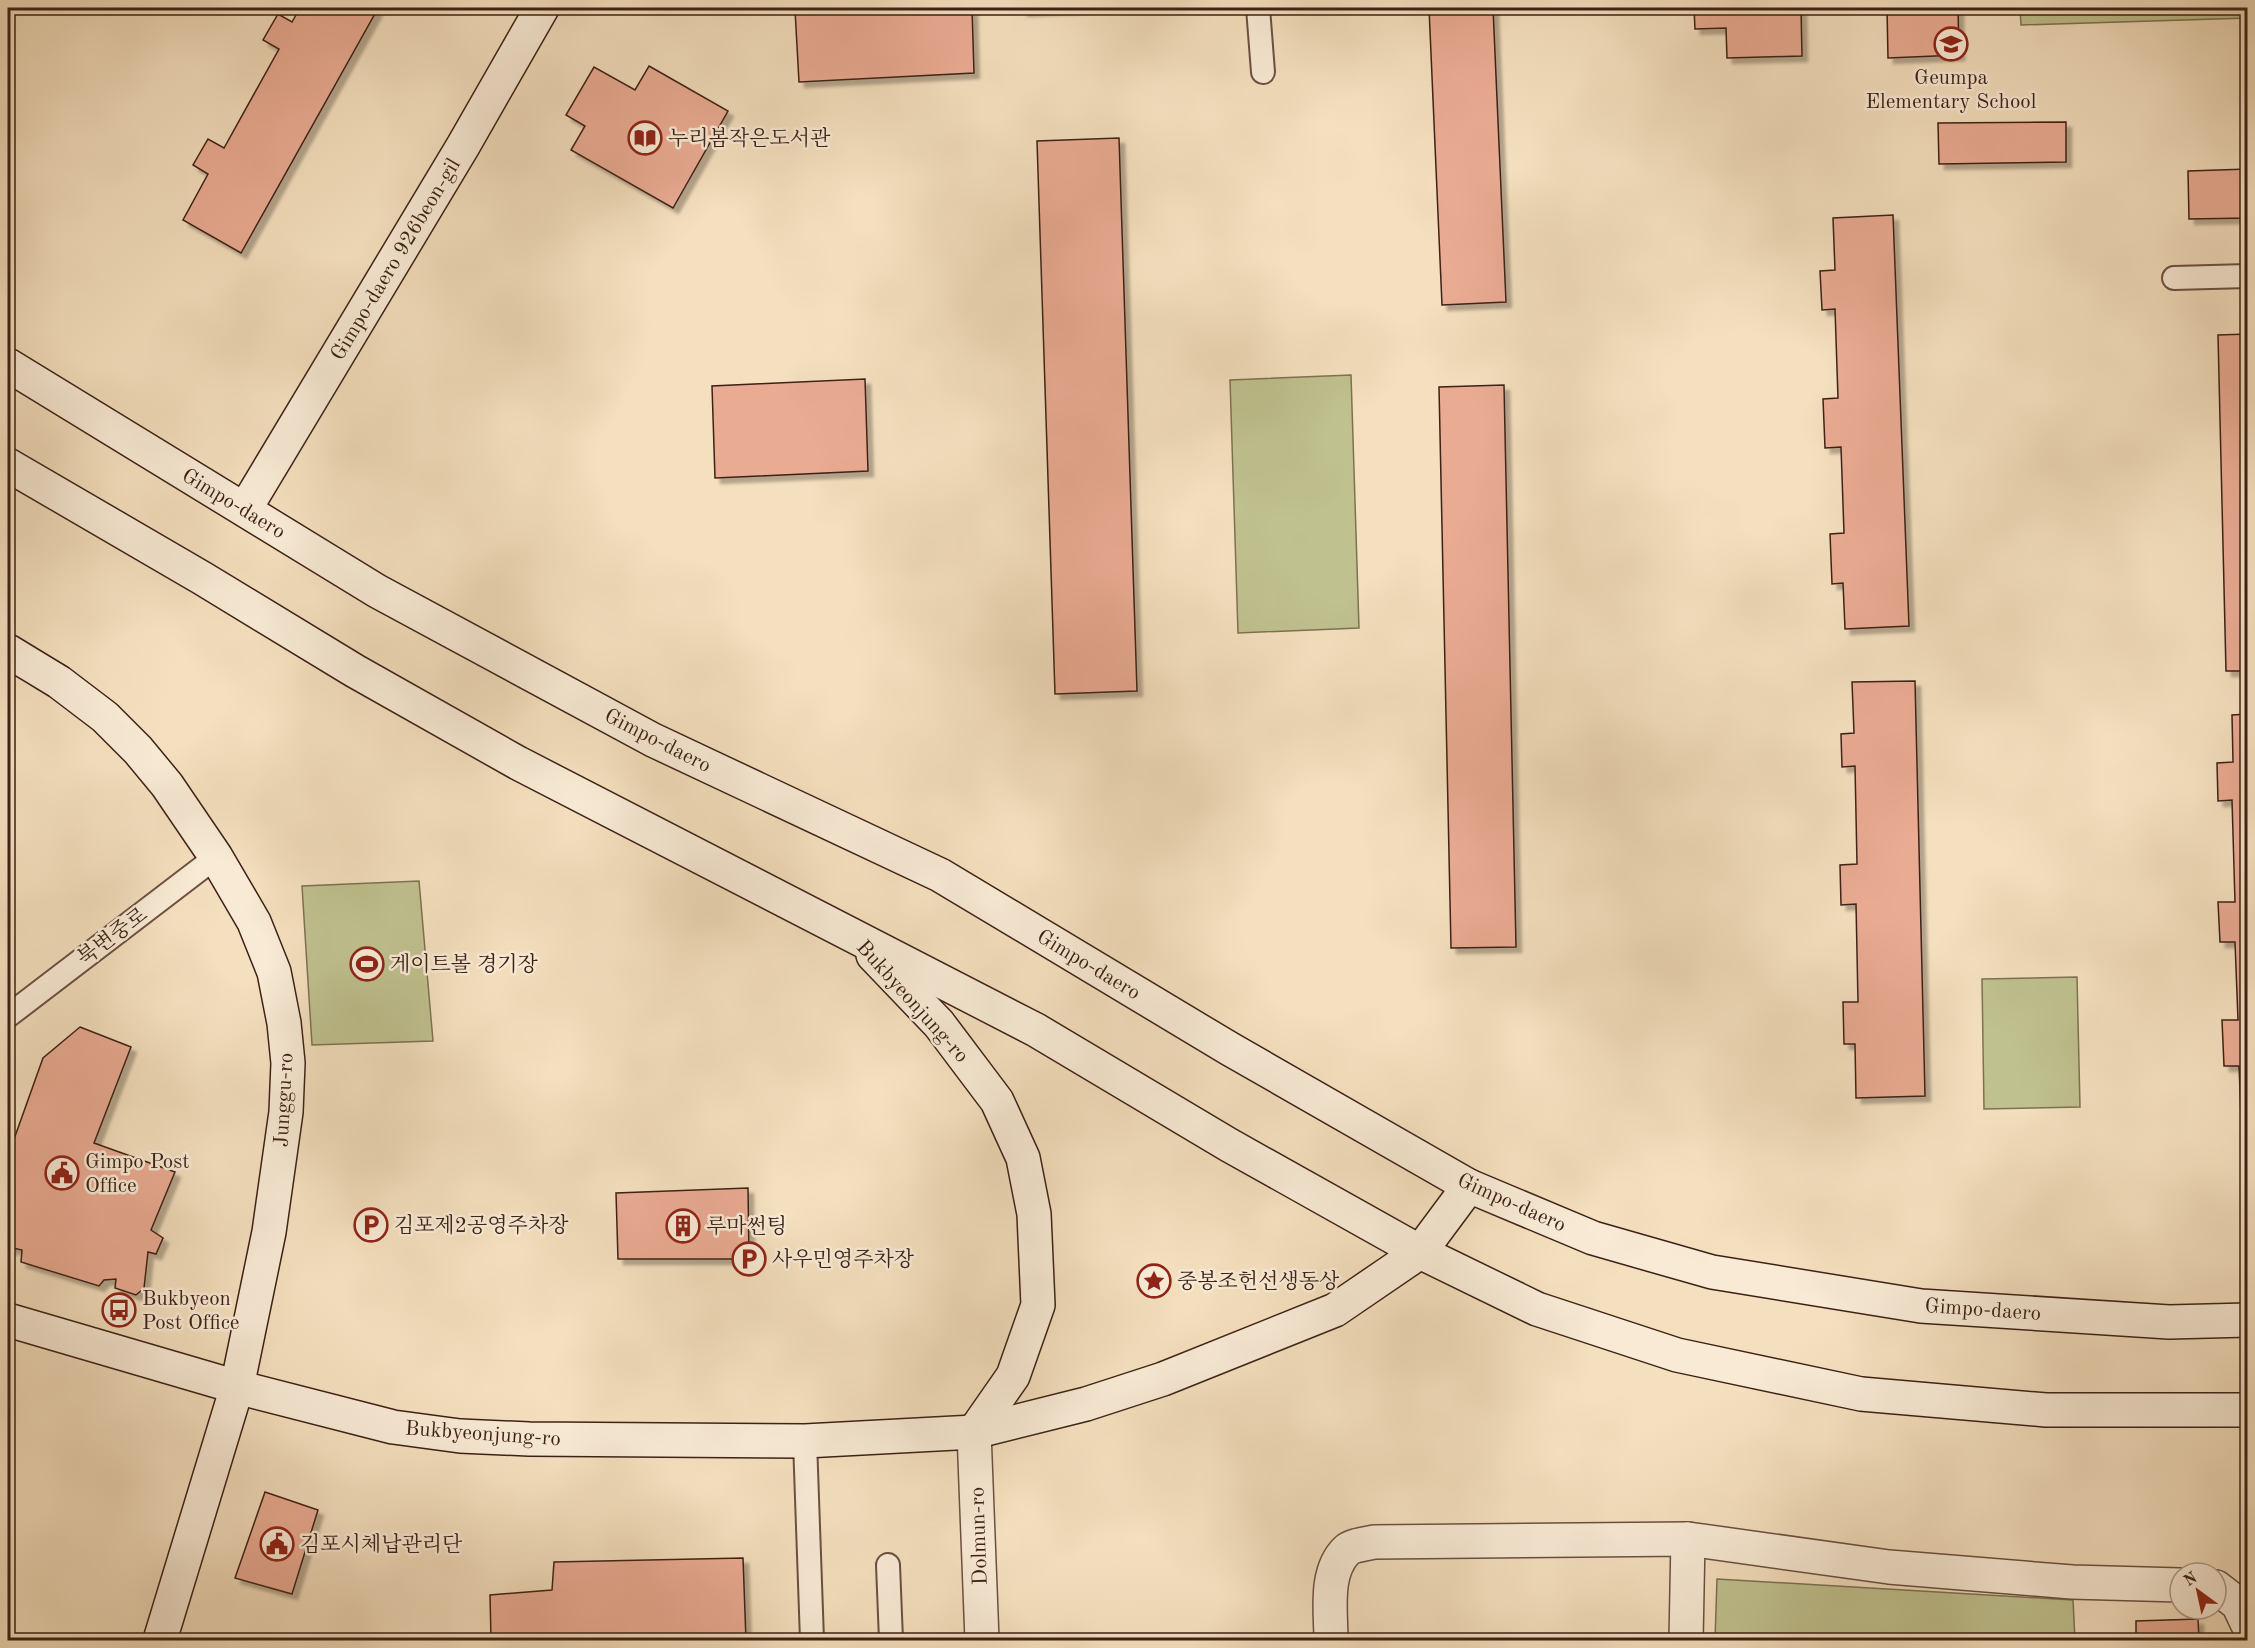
<svg xmlns="http://www.w3.org/2000/svg" width="2255" height="1648" viewBox="0 0 2255 1648" font-family="'Old Standard TT','Noto Serif KR',serif">
	<style>
		.green { fill: #bfc18f; stroke: #7e7153; stroke-width: 1.5 }
		.building { fill: #eaab93; stroke: #3d2117; stroke-width: 1.5; filter: url(#shadow) }
		.lines { fill: none; stroke-linecap: round; stroke-linejoin: round }
		.lane-casing { stroke: #6b5041; stroke-width: 26 }
		.street-casing { stroke: #6b5041; stroke-width: 36 }
		.secondary-casing { stroke: #3d2117; stroke-width: 36 }
		.lane { stroke: #f8ead5; stroke-width: 22 }
		.street { stroke: #f8ead5; stroke-width: 33 }
		.secondary { stroke: #f8ead5; stroke-width: 33 }
		.labels { text-anchor: middle; stroke-width: 5; stroke-linejoin: round; paint-order: stroke }
		.poi-label { font-size: 21px; fill: #3d2117; stroke: #f8ead5; text-anchor: start }
		.street-label { font-size: 21px; fill: #3d2117; stroke: #f8ead5 }
	</style>
	<defs>
		<filter id="shadow"><feDropShadow dx="5.5" dy="5.5" stdDeviation="1.5" flood-color="#0004"/></filter>
	</defs>
	<rect width="100%" height="100%" fill="#f4dfbe"/>
	<filter id="stains"><feTurbulence type="fractalNoise" baseFrequency=".00333" numOctaves="4"/><feColorMatrix values="0 0 0 0 .2 0 0 0 0 .09 0 0 0 0 .02 0 0 0 .5 -.17"/></filter>
	<radialGradient id="worn" r=".72"><stop offset=".6" stop-color="#630" stop-opacity="0"/><stop offset="1" stop-color="#630" stop-opacity=".3"/></radialGradient>
	<g class="green">
		<path d="M2020,8H2247L2248,18L2021,25Z"/>
		<path d="M1351,375L1359,628L1238,633L1230,380Z"/>
		<path d="M419,881L433,1041L312,1045L302,886Z"/>
		<path d="M2077,977L2080,1107L1984,1109L1982,979Z"/>
		<path d="M1717,1579L2073,1600L2075,1640H1715Z"/>
	</g>
	<g class="building">
		<path d="M300,8H373L377,10L241,253L183,220L208,174L193,165L208,139L224,148L279,49L263,40L278,14L292,22Z"/>
		<path d="M849,8H972L974,73L799,82L795,10Z"/>
		<path d="M1022,8H1079L1022,11Z"/>
		<path d="M1429,8H1493L1506,302L1442,305Z"/>
		<path d="M1694,8H1801L1802,56L1727,58L1726,28L1695,29Z"/>
		<path d="M1887,8H1958L1959,55L1888,58Z"/>
		<path d="M649,66L728,111L673,208L571,150L585,126L566,115L594,67L635,90Z"/>
		<path d="M2066,122V162L1939,164L1938,123Z"/>
		<path d="M1119,138L1137,691L1055,694L1037,141Z"/>
		<path d="M2248,169V218L2189,219L2188,171Z"/>
		<path d="M1893,215L1909,626L1845,629L1843,583L1832,584L1830,534L1844,533L1841,447L1825,448L1823,399L1838,398L1835,309L1822,310L1820,271L1835,270L1833,218Z"/>
		<path d="M2248,334V671H2226L2218,335Z"/>
		<path d="M865,379L868,471L715,478L712,386Z"/>
		<path d="M1504,385L1516,947L1451,948L1439,387Z"/>
		<path d="M1915,681L1925,1096L1856,1098L1855,1044H1844L1843,1002H1858L1856,904L1841,905L1840,865L1857,864L1855,766L1842,767L1841,734L1854,733L1852,682Z"/>
		<path d="M2248,714V1115H2241L2239,1066H2224L2222,1020H2238L2235,942H2220L2218,902H2235L2232,800L2218,801L2217,763L2233,762L2232,715Z"/>
		<path d="M80,1027L131,1047L94,1143L175,1172L151,1230L163,1238L156,1254L148,1252L144,1288L136,1295L115,1288L116,1279L104,1280L99,1286L21,1262L22,1250L13,1248L8,1251V1156L43,1058Z"/>
		<path d="M748,1188L749,1259H618L616,1193Z"/>
		<path d="M265,1492L318,1510L292,1594L235,1578Z"/>
		<path d="M743,1558L746,1640H491L490,1595L552,1590L554,1562Z"/>
		<path d="M2198,1619L2199,1640H2136V1621Z"/>
	</g>
	<g class="lines">
		<g class="lane-casing">
			<g id="lane">
				<path d="M1258,8L1263,72"/>
				<path d="M2174,278L2248,276"/>
				<path d="M8,1016L216,857"/>
				<path d="M805,1441L812,1640"/>
				<path d="M888,1565L891,1640"/>
			</g>
		</g>
		<g class="street-casing">
			<g id="street">
				<path d="M974,1432L982,1640"/>
				<path d="M2216,1587L2238,1604L2248,1625"/>
				<path d="M1331,1640C1331,1612 1324,1572 1347,1550C1353,1545 1366,1544 1374,1542L1688,1539L1889,1567L2072,1582L2180,1585"/>
				<path d="M1686,1640L1688,1539"/>
			</g>
		</g>
		<g class="secondary-casing">
			<g id="secondary">
				<path d="M8,365L377,591L653,740L940,875L1230,1049L1469,1186L1593,1238L1712,1272L1921,1306L2169,1322L2248,1320"/>
				<path d="M8,465L202,578L355,671L518,763L1036,1030L1229,1145L1420,1252L1537,1309L1677,1355L1861,1394L2046,1410H2248"/>
				<path d="M245,509L463,146L542,8"/>
				<path d="M8,651L59,682L105,717L138,750L167,785L216,857L254,922L274,972L284,1023L288,1063L286,1112L269,1232L237,1387L160,1640"/>
				<path d="M873,955L939,1024L997,1101L1023,1158L1034,1214L1038,1305L1013,1376L974,1432"/>
				<path d="M8,1320L237,1387L393,1427L460,1436L529,1439L805,1441L974,1432L1086,1404L1163,1379L1335,1310L1420,1252L1469,1186"/>
			</g>
		</g>
		<use href="#lane" class="lane"/>
		<use href="#street" class="street"/>
		<use href="#secondary" class="secondary"/>
	</g>
	<defs>
		<g id="school-ring" transform="scale(1.725)"><circle r="9.5" fill="#f8ead5" stroke="#8f2418" stroke-width="1.5"/><path d="M0-5L7-2L0 1L-7-2ZM-4 1L0 2.5L4 1V4Q0 6-4 4Z" fill="#8f2418"/></g>
		<g id="library-ring" transform="scale(1.725)"><circle r="9.5" fill="#f8ead5" stroke="#8f2418" stroke-width="1.5"/><path d="M-6-4Q-3-5.5-.7-3.5V5Q-3 3-6 4ZM6-4Q3-5.5 .7-3.5V5Q3 3 6 4Z" fill="#8f2418"/></g>
		<g id="stadium-ring" transform="scale(1.725)"><circle r="9.5" fill="#f8ead5" stroke="#8f2418" stroke-width="1.5"/><path d="M0-5a6.5 5 0 1 0 0 10a6.5 5 0 1 0 0-10ZM-3.5-1.8h7v3.6h-7Z" fill="#8f2418"/></g>
		<g id="civic-ring" transform="scale(1.725)"><circle r="9.5" fill="#f8ead5" stroke="#8f2418" stroke-width="1.5"/><path d="M-.6-6.5H3V-4.5H.6V-3L4-1V1h2V6H-6V1h2V-1L-.6-3ZM-1.2 2.5V6h2.4V2.5Z" fill="#8f2418"/></g>
		<g id="parking-ring" transform="scale(1.725)"><circle r="9.5" fill="#f8ead5" stroke="#8f2418" stroke-width="1.5"/><path d="M-3.5-5.5H1a3.5 3.5 0 0 1 0 7H-1V5.5H-3.5ZM-1-3.4V-.6H.8a1.4 1.4 0 0 0 0-2.8Z" fill="#8f2418"/></g>
		<g id="building-ring" transform="scale(1.725)"><circle r="9.5" fill="#f8ead5" stroke="#8f2418" stroke-width="1.5"/><path d="M-4-6H4V6H1V3H-1V6H-4ZM-2.5-4.3h1.7v1.8h-1.7ZM.8-4.3h1.7v1.8H.8ZM-2.5-1h1.7V.8h-1.7ZM.8-1h1.7V.8H.8Z" fill="#8f2418"/></g>
		<g id="sight-ring" transform="scale(1.725)"><circle r="9.5" fill="#f8ead5" stroke="#8f2418" stroke-width="1.5"/><path d="M0-6L1.8-2.2L6-1.7L2.9 1.2L3.7 5.4L0 3.3L-3.7 5.4L-2.9 1.2L-6-1.7L-1.8-2.2Z" fill="#8f2418"/></g>
		<g id="bus-ring" transform="scale(1.725)"><circle r="9.5" fill="#f8ead5" stroke="#8f2418" stroke-width="1.5"/><path d="M-5-6H5V4H4V6H2V4H-2V6H-4V4H-5ZM-3.5-4V0h7V-4ZM-3.5 1.2v1.5H-2V1.2ZM2 1.2v1.5H3.5V1.2Z" fill="#8f2418"/></g>
	</defs>
	<g fill-rule="evenodd">
		<use href="#school-ring" x="1951" y="44"/>
		<use href="#library-ring" x="645" y="138"/>
		<use href="#stadium-ring" x="367" y="964"/>
		<use href="#civic-ring" x="62" y="1173"/>
		<use href="#parking-ring" x="371" y="1225"/>
		<use href="#building-ring" x="683" y="1226"/>
		<use href="#parking-ring" x="749" y="1259"/>
		<use href="#sight-ring" x="1154" y="1281"/>
		<use href="#bus-ring" x="119" y="1310"/>
		<use href="#civic-ring" x="277" y="1544"/>
	</g>
	<g class="labels">
		<g class="poi-label">
			<text x="1951" y="84" text-anchor="middle">Geumpa<tspan x="1951" dy="24">Elementary School</tspan></text>
			<text x="668" y="145">누리봄작은도서관</text>
			<text x="390" y="971">게이트볼 경기장</text>
			<text x="85" y="1168">Gimpo Post<tspan x="85" dy="24">Office</tspan></text>
			<text x="394" y="1232">김포제2공영주차장</text>
			<text x="706" y="1233">루마썬팅</text>
			<text x="772" y="1266">사우민영주차장</text>
			<text x="1177" y="1288">중봉조헌선생동상</text>
			<text x="142" y="1305">Bukbyeon<tspan x="142" dy="24">Post Office</tspan></text>
			<text x="300" y="1551">김포시체납관리단</text>
		</g>
		<g class="street-label">
			<text transform="translate(395 259) rotate(-59)" y="7">Gimpo-daero 926beon-gil</text>
			<text transform="translate(234 503) rotate(31)" y="7">Gimpo-daero</text>
			<text transform="translate(658 740) rotate(27)" y="7">Gimpo-daero</text>
			<text transform="translate(112 936) rotate(-37)" y="7">북변중로</text>
			<text transform="translate(1089 964) rotate(31)" y="7">Gimpo-daero</text>
			<text transform="translate(913 1001) rotate(48)" y="7">Bukbyeonjung-ro</text>
			<text transform="translate(283 1100) rotate(-87)" y="7">Junggu-ro</text>
			<text transform="translate(1512 1202) rotate(24)" y="7">Gimpo-daero</text>
			<text transform="translate(1983 1309) rotate(4)" y="7">Gimpo-daero</text>
			<text transform="translate(483 1433) rotate(4)" y="7">Bukbyeonjung-ro</text>
			<text transform="translate(978 1536) rotate(-92)" y="7">Dolmun-ro</text>
		</g>
	</g>
	<rect width="2255" height="1648" fill="none" stroke="#f4dfbe" stroke-width="30"/>
	<rect x="9" y="9" width="2237" height="1630" fill="none" stroke="#3d2117" stroke-width="3"/>
	<rect x="15" y="15" width="2225" height="1618" fill="none" stroke="#3d2117" stroke-width="1.5"/>
	<g transform="translate(2198 1591) rotate(327)"><circle r="28" fill="#f8ead5" stroke="#ad9a89" stroke-width="1.5"/>
	<path d="M0-4.5L10 22L0 15L-10 22Z" fill="#8f2418"/>
	<text y="-9" font-size="16" font-weight="bold" text-anchor="middle" fill="#3d2117">N</text>
	</g>
	<rect width="100%" height="100%" filter="url(#stains)"/>
	<rect width="100%" height="100%" fill="url(#worn)"/>
</svg>
